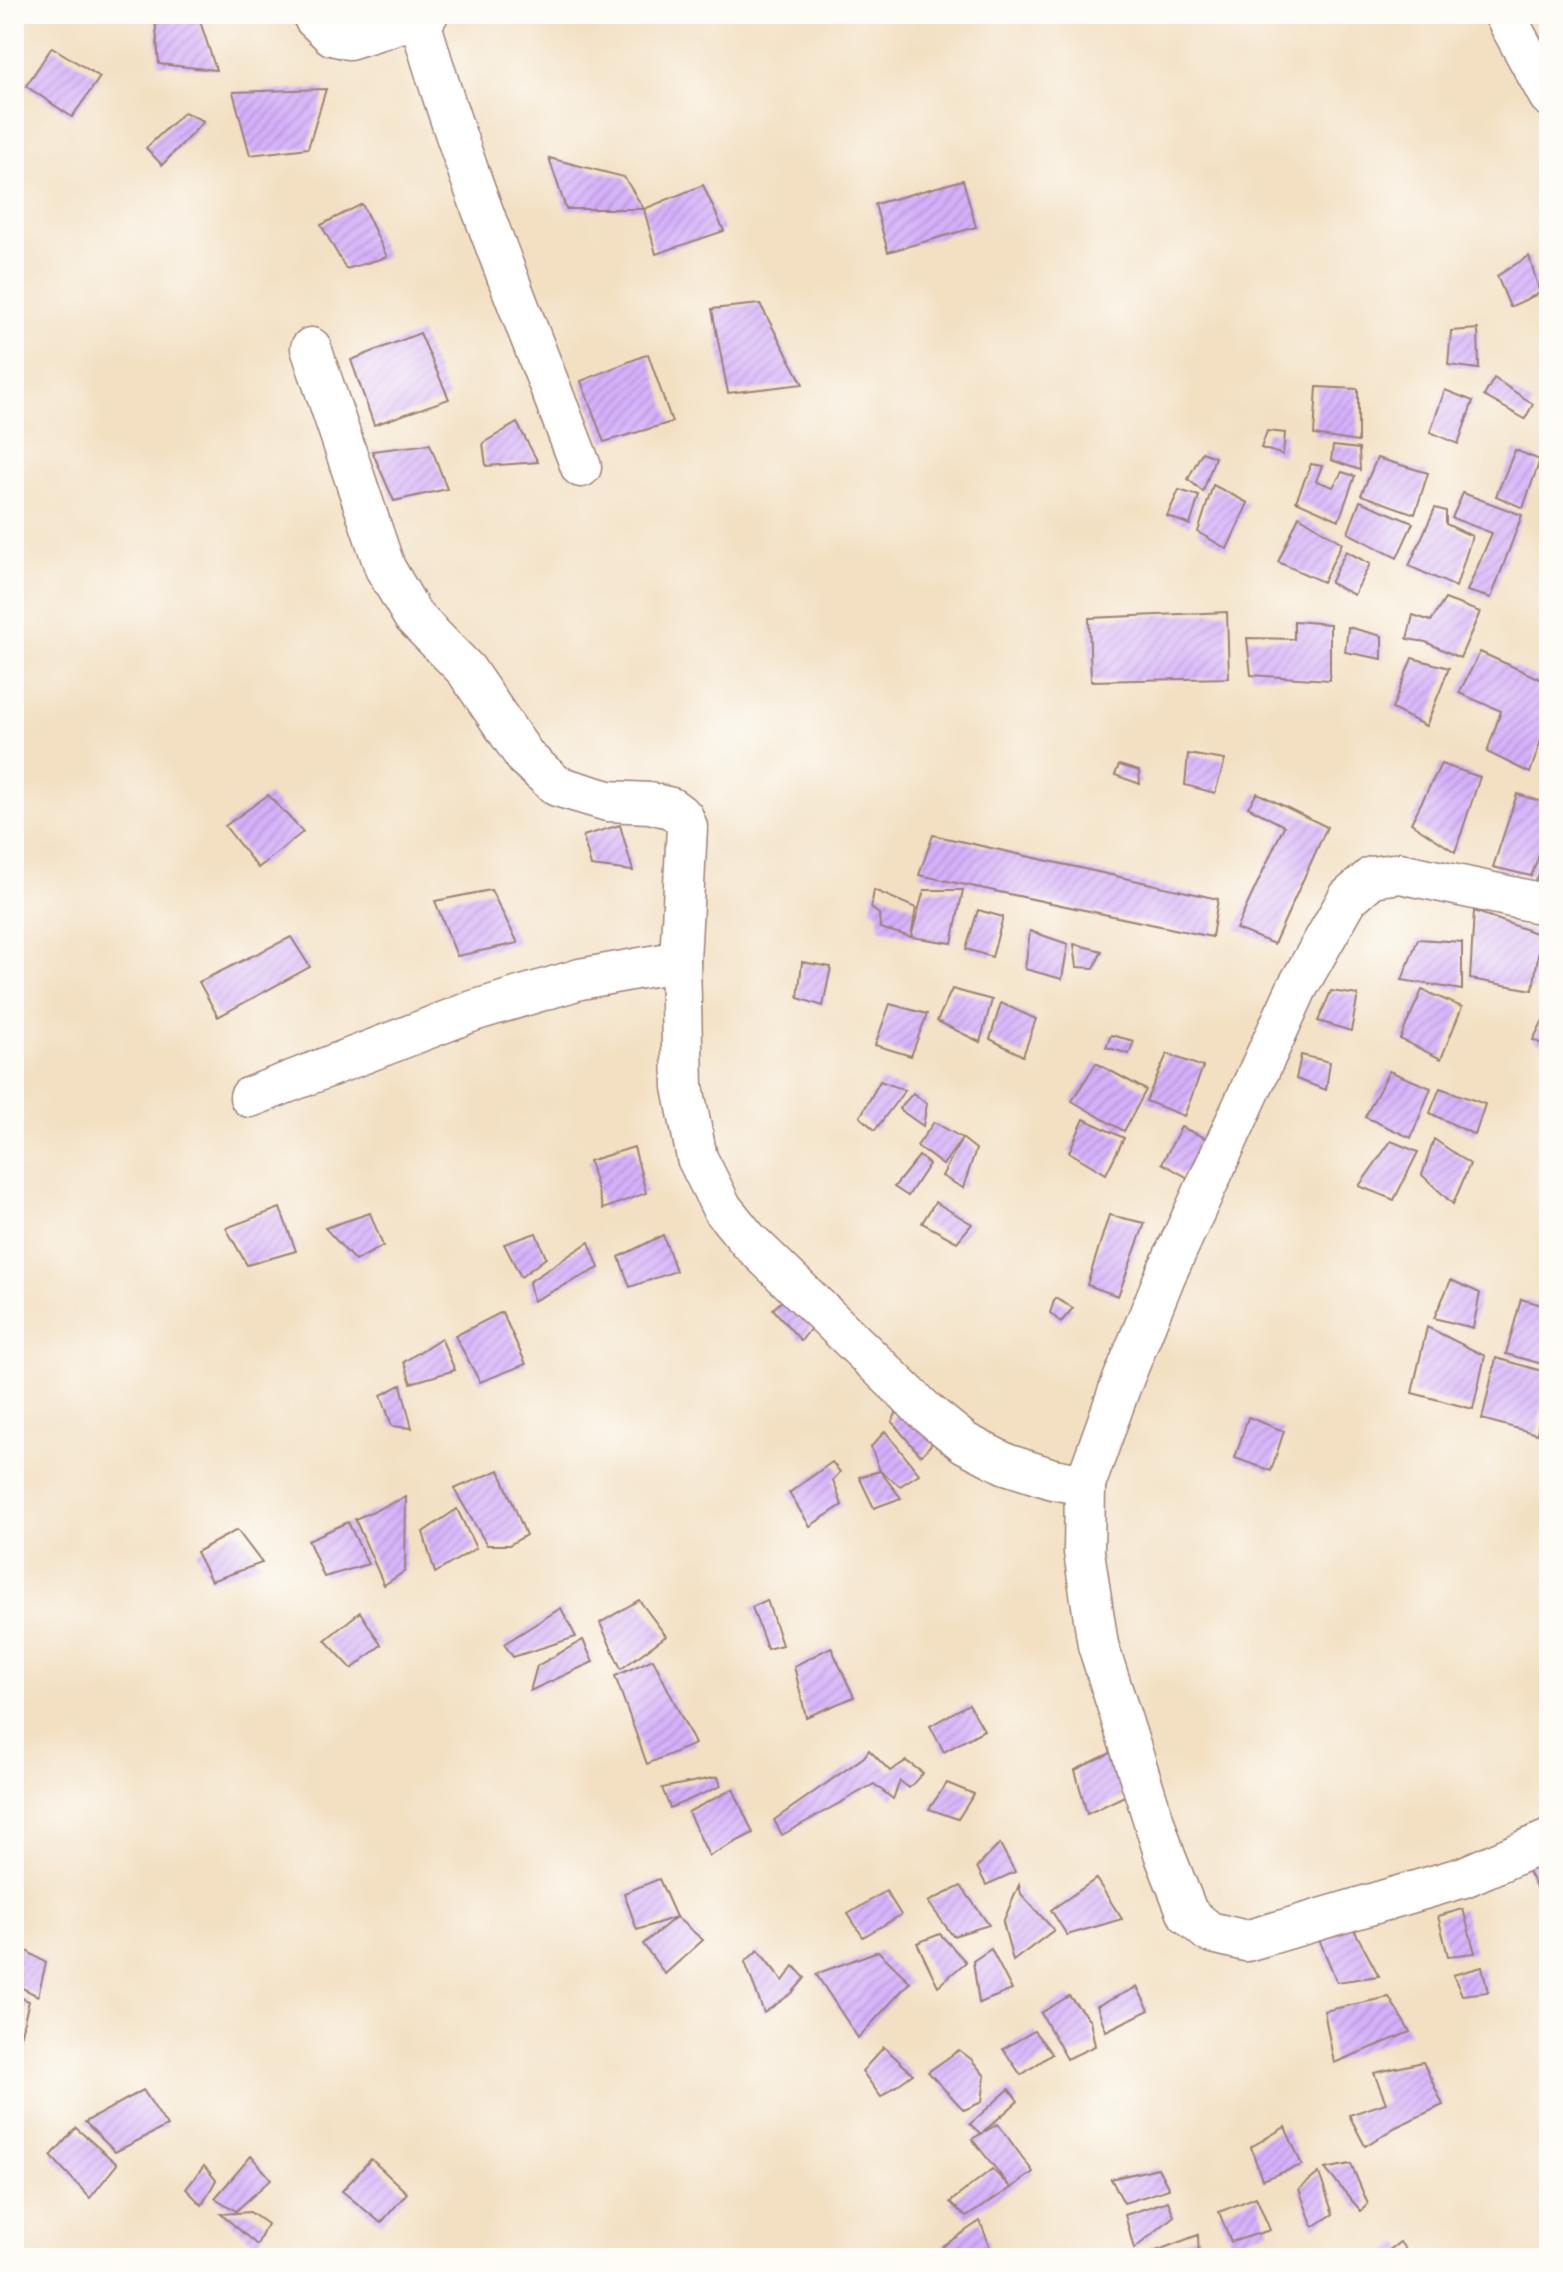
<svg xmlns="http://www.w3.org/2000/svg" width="1563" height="2272" viewBox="0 0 1563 2272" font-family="'Patrick Hand',sans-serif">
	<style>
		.building { fill: url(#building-hatch) }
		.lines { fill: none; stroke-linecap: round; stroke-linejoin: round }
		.minor-casing { stroke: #9e8077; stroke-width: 43 }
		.minor { stroke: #fff; stroke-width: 40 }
	</style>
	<defs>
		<pattern id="building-hatch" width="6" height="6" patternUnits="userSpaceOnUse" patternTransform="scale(2)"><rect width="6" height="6" fill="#d5b0fa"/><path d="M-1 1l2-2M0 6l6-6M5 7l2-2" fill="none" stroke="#b897d6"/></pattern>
	</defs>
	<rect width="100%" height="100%" fill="#fdfcf7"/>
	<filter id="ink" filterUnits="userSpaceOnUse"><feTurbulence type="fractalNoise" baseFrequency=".0125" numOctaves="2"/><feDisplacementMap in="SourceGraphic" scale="16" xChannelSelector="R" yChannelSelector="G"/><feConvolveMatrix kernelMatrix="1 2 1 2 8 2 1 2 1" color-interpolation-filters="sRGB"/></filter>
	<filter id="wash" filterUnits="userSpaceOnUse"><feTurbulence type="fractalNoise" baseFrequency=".006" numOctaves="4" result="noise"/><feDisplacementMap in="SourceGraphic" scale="32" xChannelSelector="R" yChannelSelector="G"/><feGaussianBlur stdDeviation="1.8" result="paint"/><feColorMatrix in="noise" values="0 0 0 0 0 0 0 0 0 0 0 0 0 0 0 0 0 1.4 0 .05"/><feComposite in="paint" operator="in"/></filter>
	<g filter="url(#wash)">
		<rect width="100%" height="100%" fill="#f3e0c3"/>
		<g id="blocks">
			<g class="building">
				<path d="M155,17L199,18L216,70L159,64Z"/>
				<path d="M52,47L100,77L72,117L26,86Z"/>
				<path d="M326,89L308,148L250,155L233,92Z"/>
				<path d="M184,112L204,121L162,165L146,148Z"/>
				<path d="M549,158L624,177L644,209H566Z"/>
				<path d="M963,180L976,227L888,252L875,204Z"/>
				<path d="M703,185L724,231L656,254L644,209Z"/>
				<path d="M362,204L387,257L346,269L321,225Z"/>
				<path d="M1529,256L1540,293L1510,307L1497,276Z"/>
				<path d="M760,304L803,384L728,393L712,309Z"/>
				<path d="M1478,329L1479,369L1448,365L1451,331Z"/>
				<path d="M420,333L449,399L374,425L351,360Z"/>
				<path d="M648,354L672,422L604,442L581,381Z"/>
				<path d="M1494,378L1533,404L1525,419L1484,396Z"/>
				<path d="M1317,387L1358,389V442L1314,435Z"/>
				<path d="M1445,390L1473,401L1458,444L1430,432Z"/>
				<path d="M517,423L538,462L486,466L483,443Z"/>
				<path d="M1267,431L1285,433L1283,455L1261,448Z"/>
				<path d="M430,444L447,489L394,501L372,451Z"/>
				<path d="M1333,446L1359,449L1360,470L1331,460Z"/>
				<path d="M1515,450L1540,460L1523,508L1496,496Z"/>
				<path d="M1202,452L1215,457L1203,492L1188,479Z"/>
				<path d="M1377,458L1428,473L1415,514L1361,495Z"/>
				<path d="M1311,464L1322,466L1316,481L1333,487L1342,472L1355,476L1339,520L1296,501Z"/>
				<path d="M1213,485L1248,503L1227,549L1198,532Z"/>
				<path d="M1179,490L1199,496L1190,525L1167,516Z"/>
				<path d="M1463,493L1522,515L1491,598L1467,591L1492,533L1452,518Z"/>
				<path d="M1360,501L1413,523L1397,558L1348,533Z"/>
				<path d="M1435,508L1446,511V524L1472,536L1456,587L1409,566Z"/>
				<path d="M1299,516L1342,543L1323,582L1278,562Z"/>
				<path d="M1346,551L1370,564L1354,595L1330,583Z"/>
				<path d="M1445,599L1480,612L1460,658L1426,642L1407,639L1413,615L1431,621Z"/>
				<path d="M1227,612L1229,678L1091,681L1089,618Z"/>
				<path d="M1294,621L1330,624V680L1251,675L1247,638L1294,639Z"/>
				<path d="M1348,627L1382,636V659L1345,652Z"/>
				<path d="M1480,652L1549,683V733L1544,732L1530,773L1487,752L1501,711L1459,693Z"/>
				<path d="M1412,658L1449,668L1426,726L1392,709Z"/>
				<path d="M1188,754L1225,760L1215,793L1185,785Z"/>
				<path d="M1441,764L1480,777L1455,852L1411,823Z"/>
				<path d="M1119,765L1139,771L1140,784L1115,775Z"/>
				<path d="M1257,793L1327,827L1274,944L1236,929L1284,826L1248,807Z"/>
				<path d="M1517,794L1549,804V830L1531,876L1493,867Z"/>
				<path d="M268,795L303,832L258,868L225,826Z"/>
				<path d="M620,825L633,871L591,866L583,836Z"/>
				<path d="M933,835L1218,899L1212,937L919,875Z"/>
				<path d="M1545,863H1549V887L1534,883Z"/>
				<path d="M491,890L518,943L457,956L435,901Z"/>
				<path d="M874,890L916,908L911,937L880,928L879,914L871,908Z"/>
				<path d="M924,890H963L952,943L911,937Z"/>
				<path d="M978,910L1003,917L992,957L966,949Z"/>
				<path d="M1474,911L1541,935L1533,990L1470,979Z"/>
				<path d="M1030,931L1068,944L1062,979L1025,969Z"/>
				<path d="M291,937L310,967L218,1017L199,982Z"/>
				<path d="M1418,939L1462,942V990L1402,980Z"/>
				<path d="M1074,944L1102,951L1094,968L1077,967Z"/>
				<path d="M802,962L831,967L823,1006L798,998Z"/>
				<path d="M952,989L992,1000L980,1042L937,1021Z"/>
				<path d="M1422,990L1462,1007L1441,1059L1400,1039Z"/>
				<path d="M1331,991L1358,995L1351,1031L1318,1021Z"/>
				<path d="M1001,1003L1036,1019L1023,1056L990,1039Z"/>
				<path d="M890,1004L927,1014L911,1056L875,1045Z"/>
				<path d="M1549,1008V1047L1533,1040Z"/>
				<path d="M1111,1035L1134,1041L1129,1054L1106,1047Z"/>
				<path d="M1167,1054L1203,1067L1184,1116L1146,1101Z"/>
				<path d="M1301,1055L1330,1062L1326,1090L1296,1079Z"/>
				<path d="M1096,1063L1146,1090L1124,1131L1072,1101Z"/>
				<path d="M1389,1071L1431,1088L1411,1138L1365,1117Z"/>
				<path d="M880,1081L905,1090L875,1130L860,1117Z"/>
				<path d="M1440,1088L1485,1104L1475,1135L1430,1113Z"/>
				<path d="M913,1093L927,1104L923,1126L899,1109Z"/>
				<path d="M1084,1119L1124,1138L1106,1174L1069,1152Z"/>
				<path d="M934,1122L962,1138L976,1149L963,1188L942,1176L962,1138L943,1165L917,1146Z"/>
				<path d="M1181,1127L1212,1141L1190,1179L1162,1163Z"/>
				<path d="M1434,1139L1470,1164L1453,1204L1422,1175Z"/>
				<path d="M1391,1141L1418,1152L1394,1200L1359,1186Z"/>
				<path d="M634,1147L646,1193L603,1209L589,1161Z"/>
				<path d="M919,1156L929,1164L908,1196L894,1187Z"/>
				<path d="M935,1202L972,1224L957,1242L922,1223Z"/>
				<path d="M280,1208L296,1251L247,1265L226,1228Z"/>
				<path d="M370,1213L383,1246L355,1261L325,1228Z"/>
				<path d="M1109,1215L1145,1223L1118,1296L1087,1285Z"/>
				<path d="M536,1233L546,1258L521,1277L504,1244Z"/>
				<path d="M663,1235L676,1271L630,1287L619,1257Z"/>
				<path d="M589,1242L599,1268L533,1301L529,1282Z"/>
				<path d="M1451,1280L1480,1293L1473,1328L1434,1318Z"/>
				<path d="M792,1292L817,1320L801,1341L773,1309Z"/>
				<path d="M1055,1298L1073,1308L1061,1322L1050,1313Z"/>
				<path d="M1521,1299L1549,1307V1352L1546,1365L1506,1354Z"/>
				<path d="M502,1312L526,1364L480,1382L455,1336Z"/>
				<path d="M1427,1327L1485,1356L1473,1409L1412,1393Z"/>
				<path d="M441,1338L455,1370L411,1383L404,1362Z"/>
				<path d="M1496,1358L1549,1373L1537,1434L1482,1419Z"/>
				<path d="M401,1385L412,1428L392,1426L381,1395Z"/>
				<path d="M901,1403L934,1441L921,1456L892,1422Z"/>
				<path d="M1548,1415H1549V1437L1543,1436Z"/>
				<path d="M1248,1417L1284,1431L1271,1471L1235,1458Z"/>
				<path d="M885,1431L919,1474L900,1486L880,1471L871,1447Z"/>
				<path d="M832,1462L840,1472L833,1480L842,1505L810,1526L789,1493Z"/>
				<path d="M499,1470L526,1535L509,1545H487L454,1489Z"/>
				<path d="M880,1471L901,1498L874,1508L859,1477Z"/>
				<path d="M406,1497L405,1571L384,1585L355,1519Z"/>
				<path d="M457,1509L476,1548L435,1573L423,1532Z"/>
				<path d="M348,1522L368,1564L324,1577L308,1540Z"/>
				<path d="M237,1530L262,1563L211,1581L196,1552Z"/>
				<path d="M639,1600L666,1636L621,1669L600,1623Z"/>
				<path d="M767,1600L782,1645L767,1649L752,1607Z"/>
				<path d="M561,1608L576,1637L513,1657L504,1644Z"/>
				<path d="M360,1612L381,1645L352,1669L325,1640Z"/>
				<path d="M583,1640L593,1662L530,1691L537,1666Z"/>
				<path d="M831,1647L854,1697L806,1717L794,1666Z"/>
				<path d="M653,1659L695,1744L647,1764L615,1676Z"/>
				<path d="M969,1704L984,1730L944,1752L930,1726Z"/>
				<path d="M1119,1749L1133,1792L1087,1814L1075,1770Z"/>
				<path d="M869,1750L890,1771L906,1761L923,1773L909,1788L900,1781L893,1799L874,1784L782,1835L774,1820L864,1757Z"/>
				<path d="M718,1777L721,1786L670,1808L662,1788Z"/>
				<path d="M947,1783L974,1794L958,1819L929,1809Z"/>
				<path d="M733,1789L753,1833L709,1856L688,1812Z"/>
				<path d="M1000,1844L1015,1872L986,1885L977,1867Z"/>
				<path d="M1549,1854V1911L1524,1864Z"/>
				<path d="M659,1879L676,1917L703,1940L665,1974L643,1944L676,1917L637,1930L624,1893Z"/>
				<path d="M1096,1879L1122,1919L1067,1935L1051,1910Z"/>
				<path d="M1019,1885L1021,1894L1054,1930L1013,1961L1003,1922Z"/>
				<path d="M961,1886L989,1925L953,1936L928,1902Z"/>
				<path d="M886,1891L901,1915L863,1937L848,1914Z"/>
				<path d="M1463,1909L1475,1953L1448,1956L1438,1916Z"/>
				<path d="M1352,1926L1379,1976L1337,1982L1318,1937Z"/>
				<path d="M940,1934L966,1962L938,1986L917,1943Z"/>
				<path d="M14,1943L46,1963L38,1996L14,1984Z"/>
				<path d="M991,1949L1012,1990L979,2003L973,1961Z"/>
				<path d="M758,1950L783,1981L794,1966L805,1978L792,1993L764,2013L745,1962Z"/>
				<path d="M878,1951L910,1982L858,2038L816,1974Z"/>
				<path d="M1482,1967L1488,1992L1462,1995L1453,1975Z"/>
				<path d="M1137,1987L1149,2010L1106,2031L1097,2006Z"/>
				<path d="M14,1995L29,2001L15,2057H14Z"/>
				<path d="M1069,1996L1090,2020L1095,2046L1067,2059L1041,2013Z"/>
				<path d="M1389,1997L1410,2032L1334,2063L1324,2011Z"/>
				<path d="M1034,2031L1052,2054L1021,2075L1003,2049Z"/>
				<path d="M884,2047L913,2074L881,2097L862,2071Z"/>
				<path d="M959,2050L971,2059L985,2076L982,2102L964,2110L928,2072Z"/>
				<path d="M1423,2062L1443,2105L1396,2127L1365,2146L1349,2115L1386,2103L1374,2073Z"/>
				<path d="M1009,2089L1018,2101L981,2134L970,2124Z"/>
				<path d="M143,2090L167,2126L115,2152L85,2122Z"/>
				<path d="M998,2124L1033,2172L1011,2188L966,2217L950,2202L992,2169L1011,2188L972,2139Z"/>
				<path d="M1285,2127L1302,2165L1262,2180L1251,2147Z"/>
				<path d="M76,2128L117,2164L90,2198L51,2156Z"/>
				<path d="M251,2156L271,2179L236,2211L215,2198Z"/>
				<path d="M371,2159L407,2193L381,2223L342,2191Z"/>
				<path d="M1351,2164L1368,2204L1361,2211L1325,2169Z"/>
				<path d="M204,2166L216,2180L202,2205L186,2189Z"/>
				<path d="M1158,2168L1169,2189L1124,2203L1111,2179Z"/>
				<path d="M1319,2173L1333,2214L1313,2227L1299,2189Z"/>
				<path d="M1256,2197L1270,2230L1231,2242L1219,2212Z"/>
				<path d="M1168,2201L1174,2216L1134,2249L1125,2215Z"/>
				<path d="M250,2212L267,2224L257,2245L221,2214Z"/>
				<path d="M980,2221L990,2247L973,2258H949L943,2246Z"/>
				<path d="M1198,2235L1199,2258H1156L1153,2252Z"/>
				<path d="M1400,2242L1412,2258H1379Z"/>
			</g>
		</g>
	</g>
	<g filter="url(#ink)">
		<use href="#blocks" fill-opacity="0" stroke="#9e8077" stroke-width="2"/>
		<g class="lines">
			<g class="minor-casing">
				<g id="minor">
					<path d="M313,14L314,18L332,35L349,39L428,14"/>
					<path d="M1504,14L1549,96"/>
					<path d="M419,17C462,170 524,318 581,467"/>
					<path d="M311,348L385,568L413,616L466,670L526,758L557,786L608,801L650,803L671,808L683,817L687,827L680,961L683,1087L697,1158L722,1208L748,1240L924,1410L965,1443L1006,1464L1053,1479L1085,1485L1119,1390L1165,1276L1297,988L1348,898L1372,877L1400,873L1549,905"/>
					<path d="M250,1097L473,1011L580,979L680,961"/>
					<path d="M1085,1485L1084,1552L1098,1645L1165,1856L1188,1914L1209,1932L1246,1941L1464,1877L1549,1840"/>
				</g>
			</g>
			<use href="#minor" class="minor"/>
		</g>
	</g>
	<rect width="1563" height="2272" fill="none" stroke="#fdfcf7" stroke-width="48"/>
</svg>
